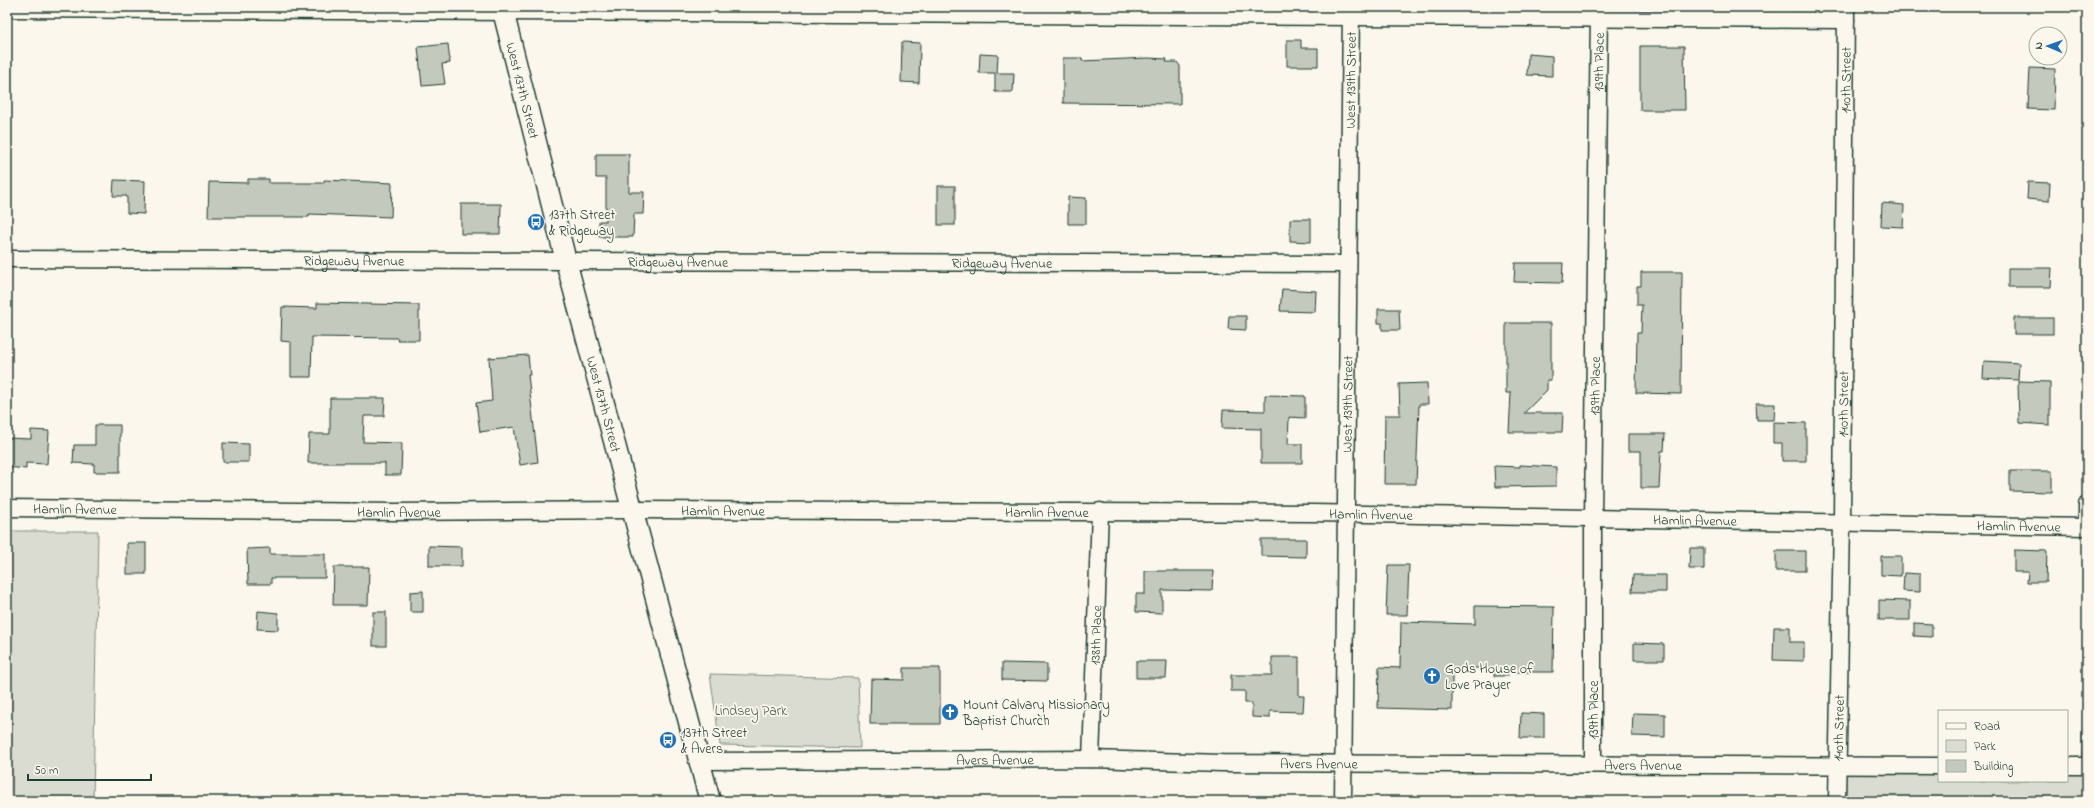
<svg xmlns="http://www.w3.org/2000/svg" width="2094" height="808" viewBox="0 0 2094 808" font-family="'Indie Flower',sans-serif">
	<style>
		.green { fill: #dbdcd1; stroke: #7d8c82 }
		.building { fill: #c4c9be; stroke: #1f3d34 }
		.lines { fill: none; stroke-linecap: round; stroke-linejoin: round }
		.minor-casing { stroke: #1f3d34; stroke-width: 19 }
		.major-casing { stroke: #1f3d34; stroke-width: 23 }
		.minor { stroke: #fbf7ec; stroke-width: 16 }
		.major { stroke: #fbf7ec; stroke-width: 20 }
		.labels { text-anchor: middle; stroke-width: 3.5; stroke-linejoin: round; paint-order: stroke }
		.street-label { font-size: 14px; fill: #1f3d34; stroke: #fbf7ec }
		.poi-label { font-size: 14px; fill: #1f3d34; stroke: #fbf7ec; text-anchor: start }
		.park-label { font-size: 14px; fill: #455d53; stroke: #fbf7ec }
	</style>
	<rect width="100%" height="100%" fill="#fbf7ec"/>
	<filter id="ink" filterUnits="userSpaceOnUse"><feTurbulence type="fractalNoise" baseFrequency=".025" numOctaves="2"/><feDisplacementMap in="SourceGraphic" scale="8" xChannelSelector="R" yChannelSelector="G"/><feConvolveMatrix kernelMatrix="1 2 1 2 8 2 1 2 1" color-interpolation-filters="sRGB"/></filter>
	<g filter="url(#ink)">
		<g class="green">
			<path d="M7,531H98L93,801H7Z"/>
			<path d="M2087,635V801H1837V765L1939,766V781H2067V766H2081Z"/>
			<path d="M710,674L858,678L860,748L720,745Z"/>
		</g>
		<g class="building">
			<path d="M1287,40H1301V48H1318V66H1287Z"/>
			<path d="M902,42L920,43L919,83L901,82Z"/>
			<path d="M448,44L450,63L442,64L445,84L422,86L418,47Z"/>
			<path d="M1640,46H1684L1685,110H1640Z"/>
			<path d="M980,54L998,55L997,73H1014L1013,92H995V73H979Z"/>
			<path d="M1528,54L1552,56V76L1527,75Z"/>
			<path d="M1063,58H1082V61L1148,58L1167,59L1166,62H1177L1180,66V104L1063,103Z"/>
			<path d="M2030,68L2055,69L2054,110L2028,109Z"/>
			<path d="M596,154H629V192H644L643,214H634L633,237H599V221H606V178H596Z"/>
			<path d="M248,179H269V183H324V180L392,183L391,217L309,214V217H208L209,182L248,183Z"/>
			<path d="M114,180L145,181L144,214L127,213V196H113Z"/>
			<path d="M2028,182L2050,183L2049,201L2027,199Z"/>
			<rect x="938" y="186" width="17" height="39"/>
			<path d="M1068,197L1086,198V224H1068Z"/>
			<path d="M1882,203L1904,205L1903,227L1881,226Z"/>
			<path d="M461,204H501L500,234H461Z"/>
			<path d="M1290,219H1311V242L1290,241Z"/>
			<path d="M1515,263H1563L1562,283L1514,282Z"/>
			<path d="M2008,268H2052L2051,287H2008Z"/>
			<path d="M1641,272H1682L1681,394L1636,393L1637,333H1641L1642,305H1637V286H1641Z"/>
			<path d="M1282,289L1316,291L1315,312L1280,311Z"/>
			<path d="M317,303L419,305V340H397L398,338L312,337L311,377H291V342L281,341L282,307L317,308Z"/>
			<path d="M1378,309H1399L1400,330H1382V323H1378Z"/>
			<path d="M1229,316H1246V330L1228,329Z"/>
			<rect x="2014" y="318" width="39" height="16"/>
			<path d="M1506,323H1551V380H1547V390L1524,413H1563L1562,432H1509L1511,393H1506Z"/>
			<path d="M528,355L530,375H528L538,462L520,465L514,427L480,432L476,403L492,401L489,358Z"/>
			<path d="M1984,361L2019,363L2018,380L1983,378Z"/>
			<path d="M2018,381L2050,382V425L2019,423Z"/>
			<path d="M1427,383L1428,404H1419L1416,484H1384L1385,415H1400L1399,384Z"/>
			<path d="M1265,395L1305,396V418L1289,417L1288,444H1302V463H1261V429L1222,428L1223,410L1265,411Z"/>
			<path d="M330,398H385L384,416H364L363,442L402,443L401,475H385V463H308L309,434H330Z"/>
			<path d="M1756,404H1775L1774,420H1757Z"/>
			<path d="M1773,422L1806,423V461H1782V443H1773Z"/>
			<path d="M95,425H120V472H94V464L73,463L74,445H95Z"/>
			<path d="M31,430L49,431L47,464L26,463V469L7,467V438L31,439Z"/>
			<path d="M1628,434H1665L1664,451H1661L1659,488H1641V451H1628Z"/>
			<path d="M223,443L249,444V462H223Z"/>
			<path d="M1520,465L1556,467V486L1495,487L1494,466L1520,467Z"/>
			<path d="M2010,471H2052V492L2010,491Z"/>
			<path d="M1261,539H1306V557L1261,556Z"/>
			<rect x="127" y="543" width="19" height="31"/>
			<path d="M429,546L462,547V566H429Z"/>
			<path d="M270,548V554H325V578H271V584H248L247,549Z"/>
			<path d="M1690,548H1704V569H1689Z"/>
			<path d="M2014,550L2047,551L2046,582H2027L2028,572H2014Z"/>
			<rect x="1776" y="551" width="29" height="20"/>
			<path d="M1881,556H1901V576L1881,575Z"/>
			<path d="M1388,565H1409L1407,615H1386Z"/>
			<path d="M334,567H369L368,605H333Z"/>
			<path d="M1145,571H1213L1212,591L1162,590V613L1136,612V594H1145Z"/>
			<path d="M1904,573L1920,574V592L1903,591Z"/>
			<path d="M1633,575H1666V592H1632Z"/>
			<path d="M423,591V612H410V592Z"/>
			<path d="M1879,600L1910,601V620H1879Z"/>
			<path d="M1475,606L1554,607L1553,672H1507L1508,676H1494V668H1452V710L1378,708L1379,667L1400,668L1401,622L1475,624Z"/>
			<path d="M258,611L278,613V630L257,629Z"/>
			<rect x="373" y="612" width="13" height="34"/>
			<path d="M1914,623L1932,624V637L1914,636Z"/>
			<path d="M1774,627H1790V642H1804V661L1773,660Z"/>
			<path d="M1634,643L1664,644V660H1634Z"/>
			<path d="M1272,657H1299V696H1304L1303,712L1270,711V718L1252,717V703H1245V691H1231V675H1272Z"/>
			<path d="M1136,661H1167L1166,678H1136Z"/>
			<path d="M1002,663L1047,664V681L1002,680Z"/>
			<path d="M904,668H940V724H870L871,679L904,680Z"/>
			<path d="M1521,713L1544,714V738H1520Z"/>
			<path d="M1633,713L1665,714V737L1632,736Z"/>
		</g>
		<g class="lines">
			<g class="minor-casing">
				<g id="minor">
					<path d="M7,9L1846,20"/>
					<path id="s1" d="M7,259L1348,264"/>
					<path id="s2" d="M7,508L396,512L631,510L1313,513L2087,527"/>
					<path d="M2087,527V505"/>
					<path id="s3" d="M1091,759L1100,511"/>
					<path id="s4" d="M699,761L1091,759L1222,763L1939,766"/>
					<path id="s5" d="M1593,764V518L1599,9"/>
					<path d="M2067,766H2087"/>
					<path id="s6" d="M1343,801L1351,7"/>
					<path id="s7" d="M1837,801L1842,522L1846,7"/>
				</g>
			</g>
			<g class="major-casing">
				<g id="major">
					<path id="s8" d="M502,7L566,261L710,801"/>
				</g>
			</g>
			<use href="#minor" class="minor"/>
			<use href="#major" class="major"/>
		</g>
	</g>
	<defs>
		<g id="bus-disc" transform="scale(0.9)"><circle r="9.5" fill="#1f6fb2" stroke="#fbf7ec"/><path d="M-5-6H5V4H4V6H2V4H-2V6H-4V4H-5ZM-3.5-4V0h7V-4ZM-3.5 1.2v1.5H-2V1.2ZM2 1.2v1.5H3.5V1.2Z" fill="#fff"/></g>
		<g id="church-disc" transform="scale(0.9)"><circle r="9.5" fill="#1f6fb2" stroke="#fbf7ec"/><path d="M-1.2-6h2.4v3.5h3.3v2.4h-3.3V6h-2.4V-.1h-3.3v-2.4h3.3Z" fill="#fff"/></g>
	</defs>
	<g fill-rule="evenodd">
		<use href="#bus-disc" x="536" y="222"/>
		<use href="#church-disc" x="1432" y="676"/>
		<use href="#church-disc" x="950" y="712"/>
		<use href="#bus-disc" x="668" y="740"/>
	</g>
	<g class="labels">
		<g class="street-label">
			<text dy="5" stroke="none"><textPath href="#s5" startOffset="702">139th Place</textPath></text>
			<text dy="5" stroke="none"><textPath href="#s6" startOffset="721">West 139th Street</textPath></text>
			<text dy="5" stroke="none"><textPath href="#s7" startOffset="721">140th Street</textPath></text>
			<text dy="5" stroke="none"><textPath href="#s8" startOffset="86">West 137th Street</textPath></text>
			<text dy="5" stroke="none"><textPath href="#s1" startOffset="347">Ridgeway Avenue</textPath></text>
			<text dy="5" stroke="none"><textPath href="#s1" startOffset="671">Ridgeway Avenue</textPath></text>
			<text dy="5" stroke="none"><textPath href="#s1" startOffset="995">Ridgeway Avenue</textPath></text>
			<text dy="5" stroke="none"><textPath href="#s5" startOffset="378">139th Place</textPath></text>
			<text dy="5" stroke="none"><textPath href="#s6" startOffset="397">West 139th Street</textPath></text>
			<text dy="5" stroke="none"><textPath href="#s7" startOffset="397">140th Street</textPath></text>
			<text dy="5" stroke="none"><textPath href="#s8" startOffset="410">West 137th Street</textPath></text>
			<text dy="5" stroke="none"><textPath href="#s2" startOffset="68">Hamlin Avenue</textPath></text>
			<text dy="5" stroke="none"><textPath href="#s2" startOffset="716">Hamlin Avenue</textPath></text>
			<text dy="5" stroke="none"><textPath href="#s2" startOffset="1040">Hamlin Avenue</textPath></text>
			<text dy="5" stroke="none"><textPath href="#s2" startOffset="392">Hamlin Avenue</textPath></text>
			<text dy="5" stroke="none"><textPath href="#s2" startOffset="1364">Hamlin Avenue</textPath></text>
			<text dy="5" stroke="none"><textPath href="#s2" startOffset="1688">Hamlin Avenue</textPath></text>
			<text dy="5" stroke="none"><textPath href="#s2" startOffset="2012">Hamlin Avenue</textPath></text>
			<text dy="5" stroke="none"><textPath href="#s3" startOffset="124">138th Place</textPath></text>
			<text transform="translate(1593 710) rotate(-90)" y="5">139th Place</text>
			<text dy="5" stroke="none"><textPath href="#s7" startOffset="73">140th Street</textPath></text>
			<text dy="5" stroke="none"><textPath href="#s4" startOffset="296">Avers Avenue</textPath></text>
			<text dy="5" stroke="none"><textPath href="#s4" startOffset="620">Avers Avenue</textPath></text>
			<text dy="5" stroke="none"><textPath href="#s4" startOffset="944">Avers Avenue</textPath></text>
		</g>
		<g class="poi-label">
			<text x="549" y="219">137th Street<tspan x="549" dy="16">&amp; Ridgeway</tspan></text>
			<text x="1445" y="673">Gods House of<tspan x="1445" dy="16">Love Prayer</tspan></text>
			<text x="963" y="709">Mount Calvary Missionary<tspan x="963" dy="16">Baptist Church</tspan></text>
			<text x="681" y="737">137th Street<tspan x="681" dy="16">&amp; Avers</tspan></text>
		</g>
		<g class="park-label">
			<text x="751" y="715">Lindsey Park</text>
		</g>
	</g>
	<rect width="2094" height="808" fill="none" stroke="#fbf7ec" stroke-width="24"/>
	<rect x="12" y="12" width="2070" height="784" fill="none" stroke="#1f3d34" stroke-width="1.5" filter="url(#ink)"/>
	<rect x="1938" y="710" width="130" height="72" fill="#fbf7ec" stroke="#a3ada2"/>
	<rect x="1946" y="723" width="20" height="6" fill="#fbf7ec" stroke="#a3ada2"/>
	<text x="1974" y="730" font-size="12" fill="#1f3d34">Road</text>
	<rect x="1946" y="740" width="20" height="12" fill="#dbdcd1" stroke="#a3ada2"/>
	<text x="1974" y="750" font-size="12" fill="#1f3d34">Park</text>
	<rect x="1946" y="760" width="20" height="12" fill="#c4c9be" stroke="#a3ada2"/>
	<text x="1974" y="770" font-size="12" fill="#1f3d34">Building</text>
	<g transform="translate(2048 46) rotate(272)"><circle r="19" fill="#fbf7ec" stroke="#a3ada2"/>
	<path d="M0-3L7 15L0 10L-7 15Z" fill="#1f6fb2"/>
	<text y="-6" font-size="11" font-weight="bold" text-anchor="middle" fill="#1f3d34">N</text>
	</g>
	<path d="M28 774v6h123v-6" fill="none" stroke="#1f3d34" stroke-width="2"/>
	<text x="34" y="774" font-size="12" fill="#1f3d34" stroke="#fbf7ec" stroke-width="3" paint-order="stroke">50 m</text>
</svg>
